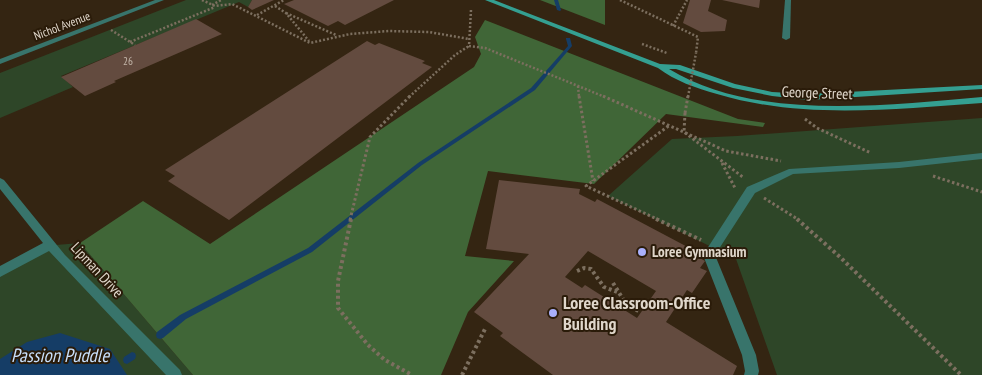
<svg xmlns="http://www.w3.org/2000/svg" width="982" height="375" viewBox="0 0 982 375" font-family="'PT Sans Narrow',sans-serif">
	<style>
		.green { fill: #2e4628 }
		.forest { fill: #406637 }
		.water { fill: #153d66 }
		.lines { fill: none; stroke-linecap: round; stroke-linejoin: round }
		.stream { fill: #153d66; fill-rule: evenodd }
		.building { fill: #634b3f; fill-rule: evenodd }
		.path-far2 { stroke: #7c6f5f; stroke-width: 2.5; stroke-dasharray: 2 2; stroke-linecap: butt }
		.path-far1 { stroke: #7c6f5f; stroke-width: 3; stroke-dasharray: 2.5 2.5; stroke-linecap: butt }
		.path { stroke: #7c6f5f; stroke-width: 4; stroke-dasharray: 3 3; stroke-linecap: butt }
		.lane { fill: #38746b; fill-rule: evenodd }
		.street { fill: #38746b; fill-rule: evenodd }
		.secondary { fill: #349f91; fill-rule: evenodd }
		.path-bridge-far1 { stroke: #7c6f5f; stroke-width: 2.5; stroke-dasharray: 2 2; stroke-linecap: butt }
		.path-bridge { stroke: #7c6f5f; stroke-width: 3; stroke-dasharray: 2.5 2.5; stroke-linecap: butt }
		.poi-dot { fill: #a9b0fc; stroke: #2a1b09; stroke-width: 2 }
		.labels { text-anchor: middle; stroke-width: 4; stroke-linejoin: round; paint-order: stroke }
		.far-number-label { font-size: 11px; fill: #c1b4a8 }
		.far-street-label { font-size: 12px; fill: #e0d7cb; stroke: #2a1b09 }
		.street-label { font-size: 15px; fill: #e0d7cb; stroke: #2a1b09 }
		.poi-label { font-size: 15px; font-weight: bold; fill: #e0d7cb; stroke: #2a1b09; text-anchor: start }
		.near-poi-label { font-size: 18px; font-weight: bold; fill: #e0d7cb; stroke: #2a1b09; text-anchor: start }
		.near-water-label { font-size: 19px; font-style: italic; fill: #c8dffb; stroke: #2a1b09 }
	</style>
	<rect width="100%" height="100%" fill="#342512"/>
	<g class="green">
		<path d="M186,0H252L248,7L239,2L61,76L73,87L0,118V73Z"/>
		<path d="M982,118V375H777L736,259L608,196L672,139L737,136Z"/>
		<path d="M80,243L193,375H0V276L56,245Z"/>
	</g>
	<g class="forest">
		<path d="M540,0H605V25Z"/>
		<path d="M485,20L738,119L765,123L763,127L666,114L594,184L488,171L465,256L514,261L468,312L441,375H193L80,243L143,201L210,244L474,67L481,54L475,37Z"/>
	</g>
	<path class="water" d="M60,333L110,349L127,375H0V359L27,342Z"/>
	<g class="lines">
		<g class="stream">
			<path d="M554,0H558L561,10L560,11L557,10Z"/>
			<path d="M566,38H570L572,46L535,90L422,165L312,252L186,319L163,338L160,339L157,338L156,335L157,332L180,315L308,248L418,163L531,88L568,46L566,39Z"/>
			<path d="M132,352L135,353L136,356L135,359L127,364L124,363L123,360L124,357Z"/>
		</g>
	</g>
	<g class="building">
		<path d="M252,0H274L252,10L248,7Z"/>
		<path d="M294,0H394L345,25L338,21L328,26L284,4Z"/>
		<path d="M690,0H711L708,11L727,20L725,31L701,32L683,23Z"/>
		<path d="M722,0H760L759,8Z"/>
		<path d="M196,19L222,34L114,81L116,82L85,96L61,77Z"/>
		<path d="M367,41L375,45L379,43L425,61L422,63L432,67L229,220L168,181L175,176L165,170Z"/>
		<path d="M499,180L580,189L579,194L595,202L597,199L697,252L695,255L705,261L700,268L707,271L692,293L687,290L666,322L737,366L733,375H553L500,336L503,333L474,312L529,254L486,249ZM588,251L656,291L637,318L585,285L582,288L565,277Z"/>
	</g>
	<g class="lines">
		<g class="path-far2">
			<path d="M202,0L215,6L232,4L310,43L350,34L389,31L429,32L469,39"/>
			<path d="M620,0L698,37L696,53"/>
			<path d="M212,5L221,0"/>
			<path d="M275,6L286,13L309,41"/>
			<path d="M471,10L469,46L485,48L605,97"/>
			<path d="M286,13L336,35"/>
			<path d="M257,15L284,0"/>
			<path d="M673,26L687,0"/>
			<path d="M111,30L135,45"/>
			<path d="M130,42L215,7"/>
			<path d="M642,44L667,53"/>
			<path d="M578,86L579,97"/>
			<path d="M409,97L455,55L469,46"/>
		</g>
		<g class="path-far1">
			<path d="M579,96L593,181"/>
			<path d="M603,96L726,151L781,161"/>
			<path d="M685,113L684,132L744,178"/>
			<path d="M805,119L817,128L871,153"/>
			<path d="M722,163L735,188"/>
			<path d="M933,176L982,192"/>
			<path d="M764,198L799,220"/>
			<path d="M350,220L370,137L410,96"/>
			<path d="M659,220L586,186L670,125"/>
		</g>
		<g class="path">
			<path d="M351,219L338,281V308L368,345L385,360L412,375"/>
			<path d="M656,219L701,240"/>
			<path d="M797,219L840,257L961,375"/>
			<path d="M577,271L584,268L591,269L604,287L617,292"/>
			<path d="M613,283L626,304L640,312"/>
			<path d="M462,375L485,329"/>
		</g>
		<g class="lane">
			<path d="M785,0H791L790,38L786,40L782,38Z"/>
			<path d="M982,153V159L899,168L793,174L755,193L715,255L756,355L759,371L758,375H744L745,371L742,355L703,255L747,187L789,169L899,162Z"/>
		</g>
		<g class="street">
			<path d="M155,0H164L0,64V59Z"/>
			<path d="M0,178L4,180L65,255L180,370L182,375H166L49,251L0,277V266L43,243L0,189Z"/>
		</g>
		<path class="secondary" d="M485,0H494L660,64L680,65L735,84L772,92L808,94L982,85V89L808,100L772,96L733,88L676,69H669C756,122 885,105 982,97V103C893,109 804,120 717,94C696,88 675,81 658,68Z"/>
		<path class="path-bridge-far1" d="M688,97L696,53"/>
		<path class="path-bridge" d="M685,113L688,96"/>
	</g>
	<g class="poi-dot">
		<circle cx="642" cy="252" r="5"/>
		<circle cx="553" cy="313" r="5"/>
	</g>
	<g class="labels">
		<g class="far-number-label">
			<text x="128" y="65">26</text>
		</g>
		<g class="far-street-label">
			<text transform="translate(62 26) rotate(-21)" y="4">Nichol Avenue</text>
		</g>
		<g class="street-label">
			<text transform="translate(817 93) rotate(2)" y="5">George Street</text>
			<text transform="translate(97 270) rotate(47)" y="5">Lipman Drive</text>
		</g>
		<g class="poi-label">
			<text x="652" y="257">Loree Gymnasium</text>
		</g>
		<g class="near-poi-label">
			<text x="563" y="309">Loree Classroom-Office<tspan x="563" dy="21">Building</tspan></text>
		</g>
		<g class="near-water-label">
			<text x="60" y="362">Passion Puddle</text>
		</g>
	</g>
</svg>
